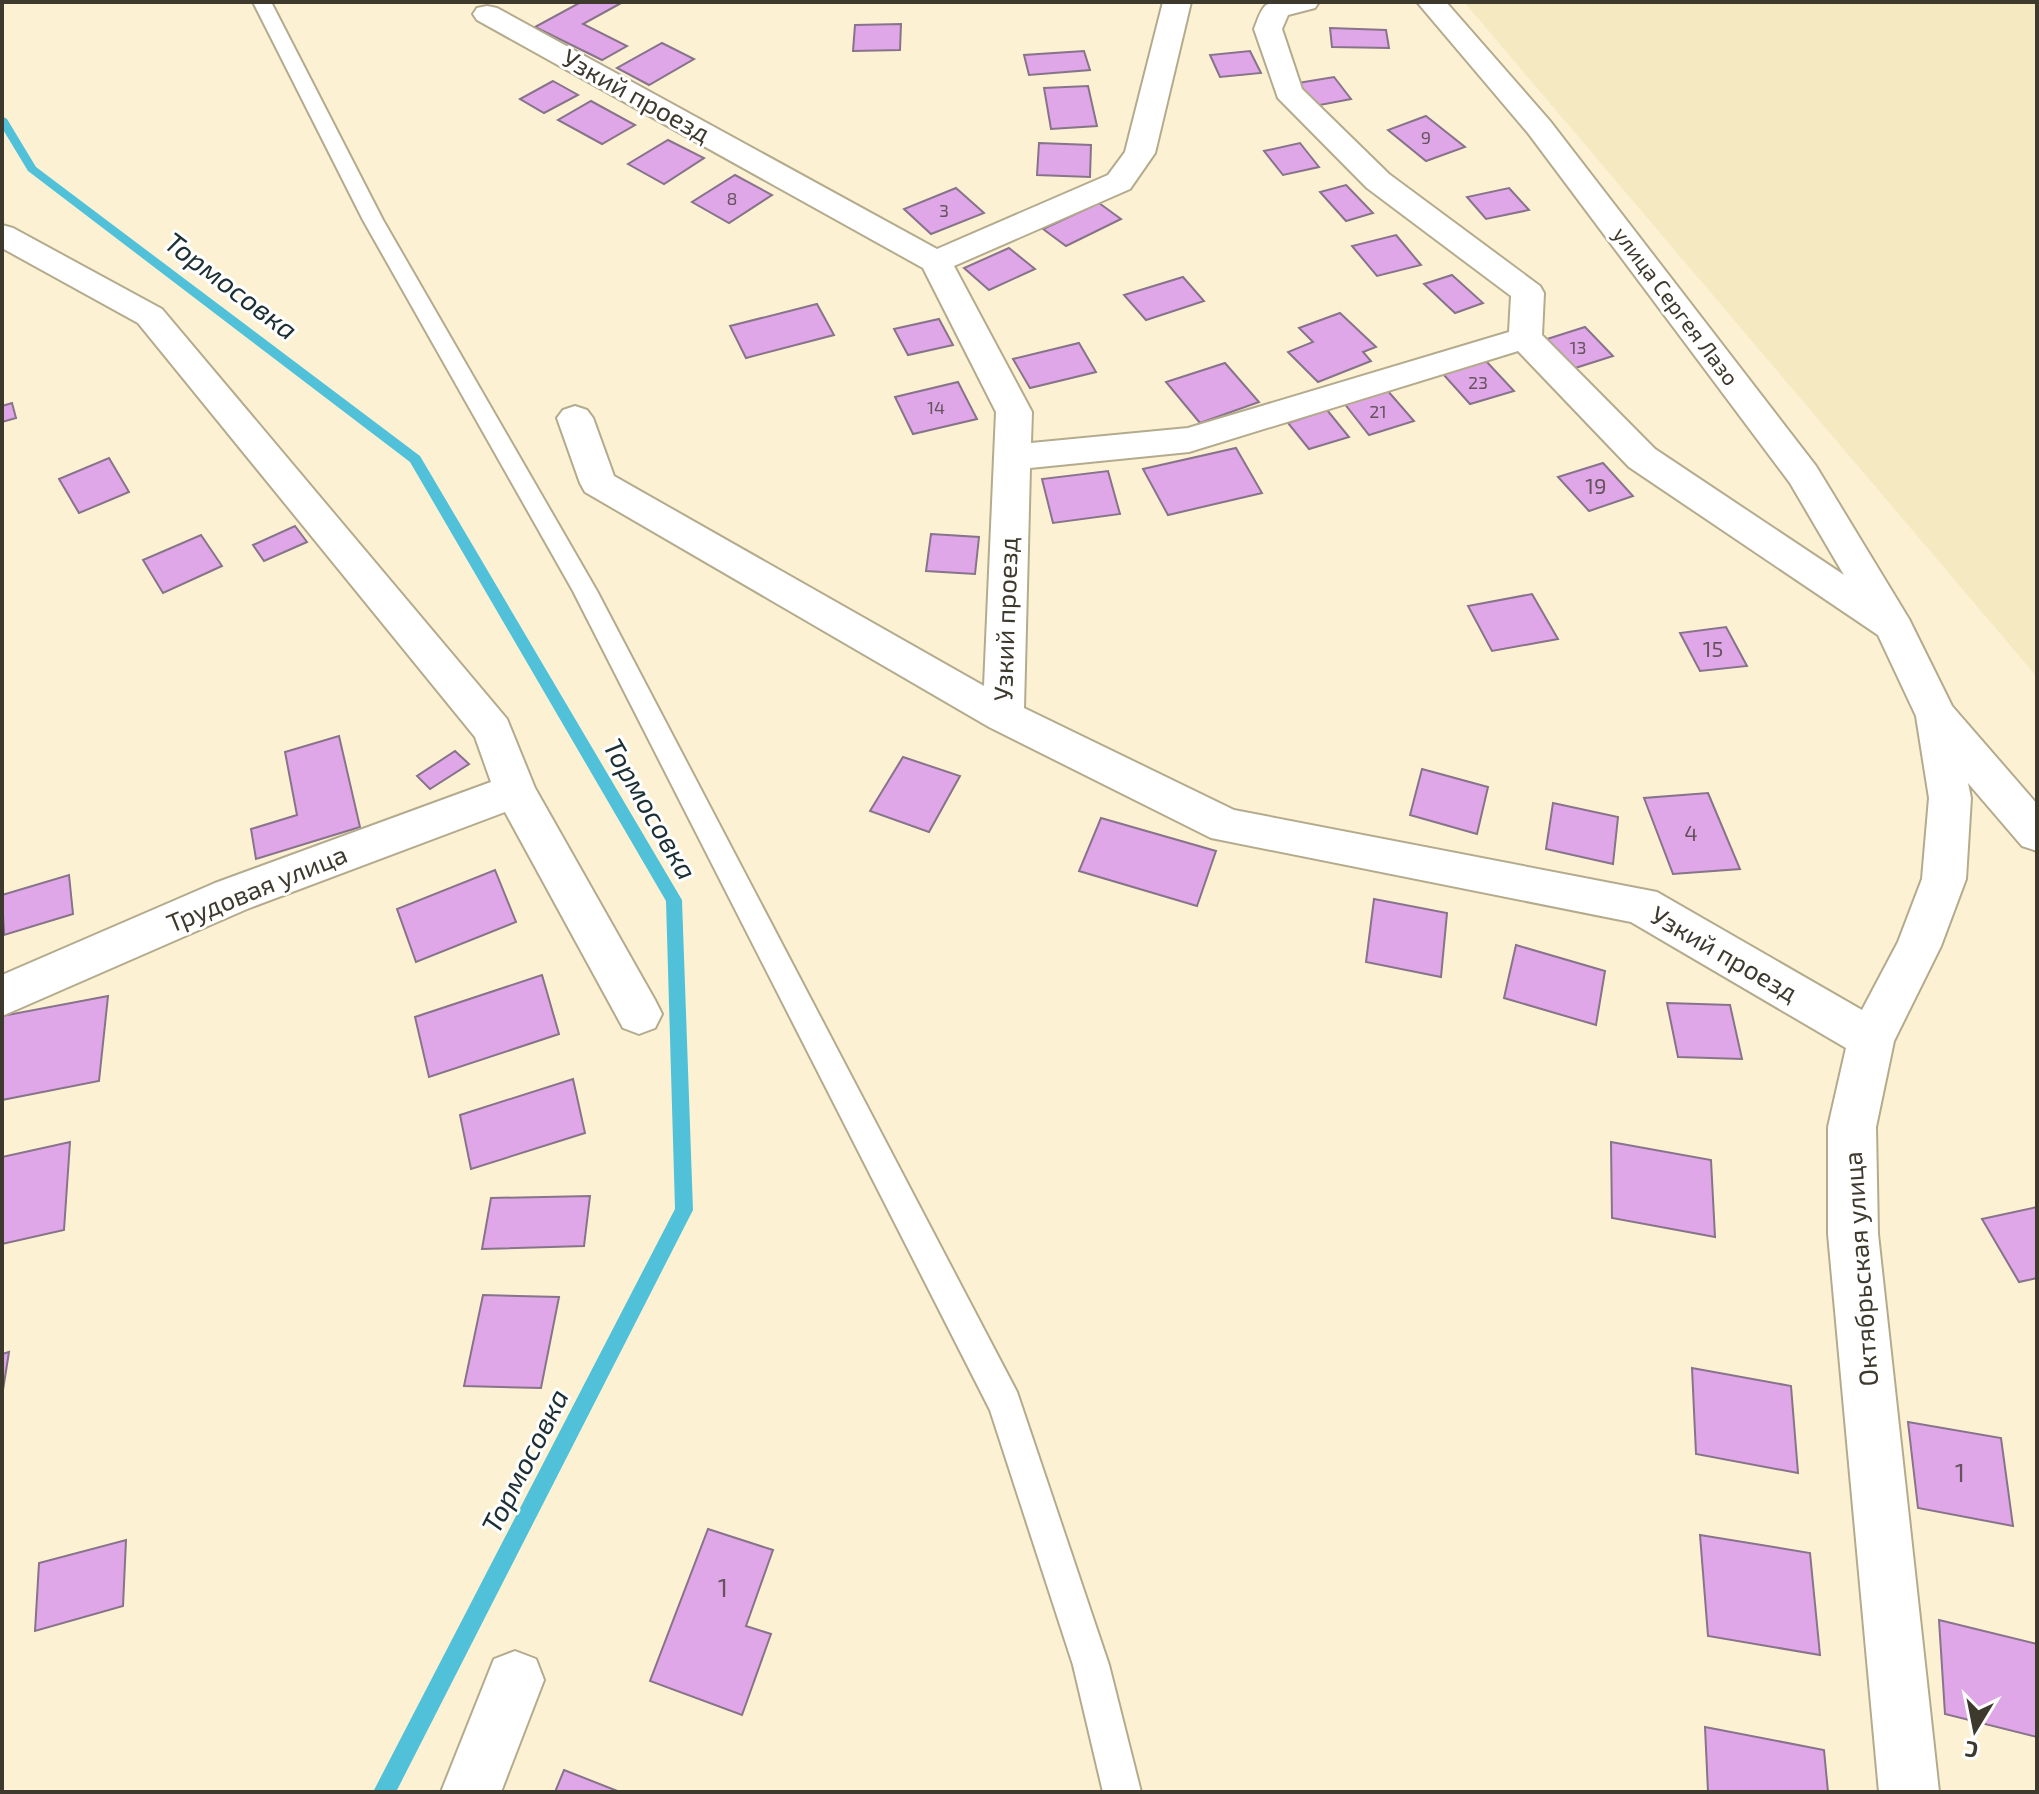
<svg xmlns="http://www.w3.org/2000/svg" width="2039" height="1794" viewBox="0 0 2039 1794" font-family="'Exo 2',sans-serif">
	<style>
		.built { fill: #f5e9c2 }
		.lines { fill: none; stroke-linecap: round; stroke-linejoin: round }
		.stream { fill: #51c1da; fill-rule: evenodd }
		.building { fill: #dfa7e7; stroke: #87738a; stroke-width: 2 }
		.service-casing { stroke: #b4ab8e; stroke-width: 4 }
		.minor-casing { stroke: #b4ab8e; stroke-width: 4 }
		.service { fill: #fff; fill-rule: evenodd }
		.minor { fill: #fff; fill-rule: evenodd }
		.labels { text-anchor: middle; stroke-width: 6; stroke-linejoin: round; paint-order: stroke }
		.far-number-label { font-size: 18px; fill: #66545c }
		.far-street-label { font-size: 22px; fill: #3d392d; stroke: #fff }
		.number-label { font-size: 22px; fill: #66545c }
		.street-label { font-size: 26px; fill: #3d392d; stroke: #fff }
		.near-number-label { font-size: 26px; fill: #66545c }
		.water-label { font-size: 28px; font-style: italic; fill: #1b2f34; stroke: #fff }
	</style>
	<rect width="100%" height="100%" fill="#fcf2d3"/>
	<path class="built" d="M1464,2H2037V677Z"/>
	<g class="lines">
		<path class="stream" d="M2,116L7,119L36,167L420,456L682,900L693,1210L396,1792H373L675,1209L666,901L410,462L28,171L2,128Z"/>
	</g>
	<g class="building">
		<path d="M581,2H623L583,24L627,46L602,60L535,27Z"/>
		<path d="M901,24L900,50L853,51L855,25Z"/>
		<path d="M1330,28L1386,30L1389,48L1332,47Z"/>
		<path d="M662,43L694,59L649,85L617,68Z"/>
		<path d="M1084,51L1090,70L1029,75L1024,55Z"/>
		<path d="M1250,51L1261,73L1220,77L1210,55Z"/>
		<path d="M1334,77L1351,99L1315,106L1298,83Z"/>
		<path d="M553,81L578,95L544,113L520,99Z"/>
		<path d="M1088,86L1097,126L1051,129L1044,88Z"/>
		<path d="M591,101L635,125L602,144L558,120Z"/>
		<path d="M1426,116L1465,147L1426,161L1388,130Z"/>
		<path d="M668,140L704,158L664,184L628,164Z"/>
		<path d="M1039,143L1091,145L1090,177L1037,175Z"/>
		<path d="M1300,143L1319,167L1283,175L1264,151Z"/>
		<path d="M735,175L772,195L729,223L692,202Z"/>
		<path d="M1346,185L1373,213L1346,221L1320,192Z"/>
		<path d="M956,188L984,213L931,234L904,209Z"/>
		<path d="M1509,188L1529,210L1486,219L1467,197Z"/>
		<path d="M1099,203L1121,219L1066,246L1043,229Z"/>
		<path d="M1396,235L1421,265L1377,276L1352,246Z"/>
		<path d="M1009,248L1035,269L989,290L964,268Z"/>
		<path d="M1452,275L1483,303L1455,313L1424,284Z"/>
		<path d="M1183,277L1204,301L1146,320L1124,295Z"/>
		<path d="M817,304L834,335L746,358L730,326Z"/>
		<path d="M1340,313L1376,347L1363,352L1371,361L1318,382L1288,352L1313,342L1299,328Z"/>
		<path d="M939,319L953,345L908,355L894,329Z"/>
		<path d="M1585,327L1613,356L1572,369L1544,340Z"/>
		<path d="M1079,343L1096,372L1030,388L1013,359Z"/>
		<path d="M1486,361L1514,391L1470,404L1443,374Z"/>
		<path d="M1225,363L1259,402L1200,423L1166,382Z"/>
		<path d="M958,382L977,419L913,434L895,397Z"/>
		<path d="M1387,390L1414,421L1369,435L1344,403Z"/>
		<path d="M12,403L16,418L2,422V406Z"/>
		<path d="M1327,410L1349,437L1309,449L1288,423Z"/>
		<path d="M1236,448L1262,493L1168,515L1143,469Z"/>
		<path d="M109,458L129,492L79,513L59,479Z"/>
		<path d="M1603,463L1633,496L1589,511L1558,477Z"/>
		<path d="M1108,471L1120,514L1053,523L1042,479Z"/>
		<path d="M295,526L307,542L264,561L253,545Z"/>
		<path d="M931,534L979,537L975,574L926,571Z"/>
		<path d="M201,535L222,566L163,593L143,560Z"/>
		<path d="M1532,594L1558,639L1492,651L1468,606Z"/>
		<path d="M1726,627L1747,666L1700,671L1680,633Z"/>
		<path d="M339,736L360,827L256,859L251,829L297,815L285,752Z"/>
		<path d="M455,751L469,764L430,789L417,776Z"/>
		<path d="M903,757L960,776L929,832L870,811Z"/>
		<path d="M1422,769L1488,787L1477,834L1410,815Z"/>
		<path d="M1708,793L1740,869L1673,874L1644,798Z"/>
		<path d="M1553,803L1618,817L1613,864L1546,849Z"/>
		<path d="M1101,818L1216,851L1197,906L1079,871Z"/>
		<path d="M495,870L516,922L416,962L397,909Z"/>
		<path d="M69,875L73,914L4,935L2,895Z"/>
		<path d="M1374,899L1447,913L1441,977L1366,962Z"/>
		<path d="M1516,945L1605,971L1596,1025L1504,998Z"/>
		<path d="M542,975L559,1034L429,1077L415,1017Z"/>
		<path d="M108,996L99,1081L2,1100V1016Z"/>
		<path d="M1667,1003L1730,1005L1742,1059L1678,1057Z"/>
		<path d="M573,1079L585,1133L471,1169L460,1115Z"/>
		<path d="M70,1142L64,1230L2,1244V1157Z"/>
		<path d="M1611,1142L1711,1160L1715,1237L1612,1218Z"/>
		<path d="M590,1196L584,1246L482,1249L491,1198Z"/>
		<path d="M2037,1207V1278L2019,1282L1982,1219Z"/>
		<path d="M483,1295L559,1297L541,1388L464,1386Z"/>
		<path d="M9,1352L2,1396V1354Z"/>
		<path d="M1692,1368L1791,1386L1798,1473L1696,1454Z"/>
		<path d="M1908,1422L2001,1438L2013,1526L1918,1508Z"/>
		<path d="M708,1529L773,1550L746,1626L771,1634L742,1715L650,1681Z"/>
		<path d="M1700,1535L1810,1553L1820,1655L1708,1636Z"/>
		<path d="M126,1540L123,1606L35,1631L39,1563Z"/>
		<path d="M1939,1620L2037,1644V1737L1945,1714Z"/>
		<path d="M1705,1727L1824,1750L1828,1792H1708Z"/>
		<path d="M564,1770L620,1792H555Z"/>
	</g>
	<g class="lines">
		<g class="service-casing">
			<path id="service" d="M253,2H271L383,220L597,591L1017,1392L1109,1665L1141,1792H1103L1073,1665L990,1410L573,591L363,220Z"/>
		</g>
		<g class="minor-casing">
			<g id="minor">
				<path d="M1163,2H1191L1155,153L1130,189L954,266L1032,412L1031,443L1188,428L1509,332L1511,296L1367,188L1278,98L1254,29C1257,22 1260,10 1266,5C1276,0 1306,2 1319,2L1315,8L1288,15L1282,29L1302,89L1389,174L1540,286L1544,293L1542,335L1655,449L1844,575L1790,483L1528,133L1417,2H1446L1550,121L1816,466L1909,619L1952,706L2037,804V851L2022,846L1968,783L1971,798L1966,879L1941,946L1894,1041L1876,1127L1878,1234L1939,1792H1879L1828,1234V1127L1846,1048L1631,922L1211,838L989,727L585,492L580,483L557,418L563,410L575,406L587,410L593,418L614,476L984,686L996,412L923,268L477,20L473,14L477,8L487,6L497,8L937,249L1108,175L1125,152ZM1518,351L1629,467L1878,635L1916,716L1929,798L1922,879L1898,942L1862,1010L1657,892L1234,810L1024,708L1030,468L1189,452Z"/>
				<path d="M2,225L13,228L162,309L507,719L535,788L655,1000L662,1014L655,1028L639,1034L623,1028L505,812L247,909L2,1016V975L215,883L491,782L475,737L138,323L2,248Z"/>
				<path d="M515,1651L536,1659L544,1680L501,1792H441L494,1659Z"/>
			</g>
		</g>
		<use href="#service" class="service"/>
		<use href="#minor" class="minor"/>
	</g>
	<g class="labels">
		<g class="far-number-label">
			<text x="1426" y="144">9</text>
			<text x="732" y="205">8</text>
			<text x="944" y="217">3</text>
			<text x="1578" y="354">13</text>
			<text x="1478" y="389">23</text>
			<text x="936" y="414">14</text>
			<text x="1378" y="418">21</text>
		</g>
		<g class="far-street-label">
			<text transform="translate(1676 306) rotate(53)" y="8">улица Сергея Лазо</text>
		</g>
		<g class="number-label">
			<text x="1596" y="494">19</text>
			<text x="1713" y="657">15</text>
			<text x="1691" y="841">4</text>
		</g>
		<g class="street-label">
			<text transform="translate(636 96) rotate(29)" y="9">Узкий проезд</text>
			<text transform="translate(1006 619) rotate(-88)" y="9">Узкий проезд</text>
			<text transform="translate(257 889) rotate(-22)" y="9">Трудовая улица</text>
			<text transform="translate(1724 954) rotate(30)" y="9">Узкий проезд</text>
			<text transform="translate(1861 1269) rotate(-94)" y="9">Октябрьская улица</text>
		</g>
		<g class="near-number-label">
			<text x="1960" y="1482">1</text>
			<text x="723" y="1597">1</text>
		</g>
		<g class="water-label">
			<text transform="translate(231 286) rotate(37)" y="10">Тормосовка</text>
			<text transform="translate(650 809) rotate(60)" y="10">Тормосовка</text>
			<text transform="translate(525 1461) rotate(-63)" y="10">Тормосовка</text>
		</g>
	</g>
	<rect width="2039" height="1794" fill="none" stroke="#3d392d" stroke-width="8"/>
	<g transform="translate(1975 1730) rotate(190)" stroke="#ffffff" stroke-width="6" paint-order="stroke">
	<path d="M0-6L14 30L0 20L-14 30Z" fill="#3d392d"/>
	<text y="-12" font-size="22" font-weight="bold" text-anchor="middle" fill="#3d392d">С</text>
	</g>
</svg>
